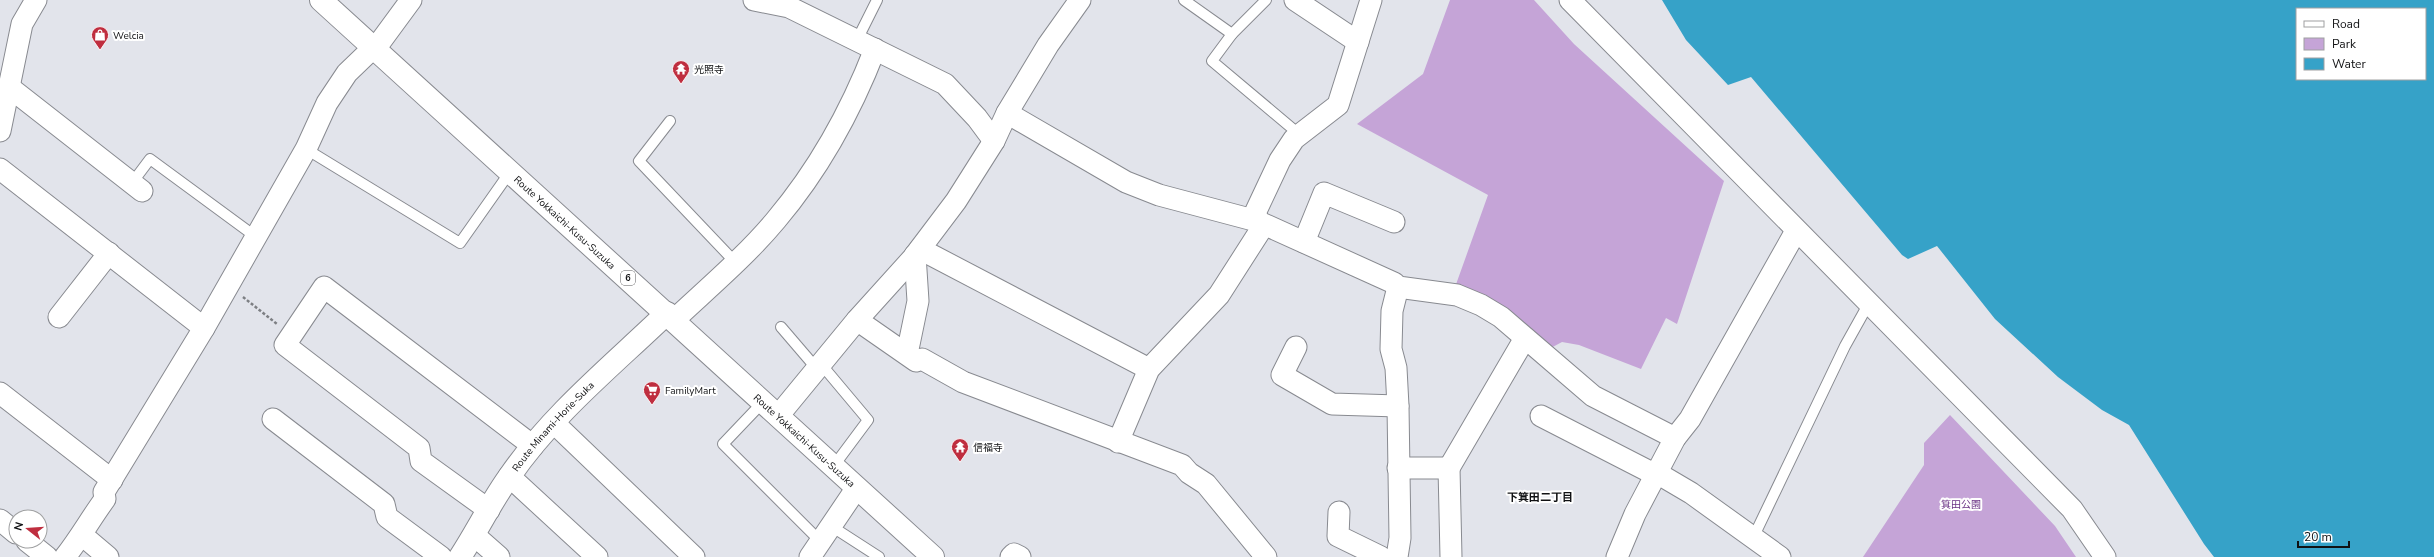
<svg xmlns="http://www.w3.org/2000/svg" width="2434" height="557" viewBox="0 0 2434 557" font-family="'Nunito Sans','Noto Sans JP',sans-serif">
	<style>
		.green { fill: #c5a4d7 }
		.water { fill: #36a2c8; fill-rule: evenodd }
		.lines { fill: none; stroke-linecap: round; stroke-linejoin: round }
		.lane-casing { stroke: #888a90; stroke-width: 12 }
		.street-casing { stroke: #888a90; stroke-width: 23 }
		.secondary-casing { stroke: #888a90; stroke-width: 24 }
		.primary-casing { stroke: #888a90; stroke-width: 24 }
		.path { stroke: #7d7f83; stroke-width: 2.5; stroke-dasharray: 3 2; stroke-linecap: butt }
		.lane { stroke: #fff; stroke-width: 10 }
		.street { stroke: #fff; stroke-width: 21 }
		.secondary { stroke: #fff; stroke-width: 22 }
		.primary { stroke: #fff; stroke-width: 22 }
		.labels { text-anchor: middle; stroke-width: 4; stroke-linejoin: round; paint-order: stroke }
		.shield { fill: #fff; stroke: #58585a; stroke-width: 1 }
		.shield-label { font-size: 9px; font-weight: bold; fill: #101113 }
		.poi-label { font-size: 10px; fill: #101113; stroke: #fff; text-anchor: start }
		.street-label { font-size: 10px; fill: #101113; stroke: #fff }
		.park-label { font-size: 10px; fill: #6a3284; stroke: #fff }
		.neighbourhood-label { font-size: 11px; font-weight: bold; fill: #101113; stroke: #fff }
	</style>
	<rect width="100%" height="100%" fill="#e2e4eb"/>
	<g class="green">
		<path d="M1450,0H1534L1574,44L1724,181L1677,324L1666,318L1641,369L1579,345L1562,342L1547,350L1454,290L1488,195L1357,124L1423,74Z"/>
		<path d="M1950,415L2055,526L2076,557H1863L1924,465V443Z"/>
	</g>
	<path class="water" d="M1662,0H2434V557H2214L2204,544L2129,425L2102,410L2058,377L1995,319L1937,246L1908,259L1902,255L1751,77L1728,85L1686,40ZM2297,9H2425V79H2297Z"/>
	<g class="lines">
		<g class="lane-casing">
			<g id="lane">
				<path d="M1184,0L1232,34"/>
				<path d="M1266,0L1232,34L1212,61L1300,135"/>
				<path d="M857,40L877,0"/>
				<path d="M670,121L639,161L735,262"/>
				<path d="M306,149L460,243L510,172"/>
				<path d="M132,183L150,159L256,237"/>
				<path d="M781,327L817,369"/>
				<path d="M821,364L868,420L833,467"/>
				<path d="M763,402L723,444L820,541"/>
				<path d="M831,526L879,557"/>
				<path d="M1754,536L1845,346L1869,303"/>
			</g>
		</g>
		<g class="street-casing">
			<g id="street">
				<path d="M754,0L789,7L945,84L977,118L994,141"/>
				<path d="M1295,0L1358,42"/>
				<path d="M1570,0L2072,509L2105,557"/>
				<path d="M375,49L411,0"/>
				<path d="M9,87L142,191"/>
				<path d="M1007,113L1126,182L1159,195L1257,221L1394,283L1398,287L1457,295L1481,305L1501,317L1593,396L1675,438"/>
				<path d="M0,131L22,24L36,0"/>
				<path d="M0,169L204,328"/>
				<path d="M1304,242L1324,193L1394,222"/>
				<path d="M920,249L1149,369"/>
				<path d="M59,317L109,253"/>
				<path d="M674,320C708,288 746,256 776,220C819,169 851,111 875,49"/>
				<path d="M857,320L916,361L922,359L963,382L1182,465L1189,473L1206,484L1266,557"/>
				<path d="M1296,347L1282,375L1332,404L1398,406"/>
				<path d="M907,354L918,301L915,255"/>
				<path d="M0,393L112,480"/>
				<path d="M778,416L857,320L913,258L956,201L994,141L1007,113L1048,45L1080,0"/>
				<path d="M1541,416L1656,475"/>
				<path d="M273,419L384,504L387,517L441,557"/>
				<path d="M554,423L694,557"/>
				<path d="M1118,442L1149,369L1219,295L1260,231L1257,221L1256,211L1280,160L1294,139L1338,105L1371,0"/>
				<path d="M1398,468H1449L1451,557"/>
				<path d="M1449,468L1525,338"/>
				<path d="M1657,473L1691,493L1780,557"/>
				<path d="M509,476L597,557"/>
				<path d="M489,510L421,461L419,448L285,345L324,287L533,446"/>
				<path d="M1339,512L1338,536L1381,557"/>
				<path d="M0,520L16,533"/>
				<path d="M82,535L108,557"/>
				<path d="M474,535L499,557"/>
				<path d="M27,541L47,557"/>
				<path d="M65,557C80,538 91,518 105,499L104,492L204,328L306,149L327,103L347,73L373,48"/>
				<path d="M810,557L856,489"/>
				<path d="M1011,557L1014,554L1020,557"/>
				<path d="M1397,557L1400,538L1398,406L1396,368L1391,349L1392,311L1398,287"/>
				<path d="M1617,557L1635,514L1675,438L1690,419L1796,231"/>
			</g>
		</g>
		<g class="secondary-casing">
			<g id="secondary">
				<path id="s1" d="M460,557C477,531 491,502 509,477C552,414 613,365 667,313"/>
			</g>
		</g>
		<g class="primary-casing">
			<g id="primary">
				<path id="s2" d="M321,0L933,557"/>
			</g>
		</g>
		<path class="path" d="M243,297L277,324"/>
		<use href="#lane" class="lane"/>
		<use href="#street" class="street"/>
		<use href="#secondary" class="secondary"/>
		<use href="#primary" class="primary"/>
	</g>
	<defs>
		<g id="shop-pin" transform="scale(0.9)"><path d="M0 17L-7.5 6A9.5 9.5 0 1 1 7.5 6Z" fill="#bf2e3f" stroke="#fff"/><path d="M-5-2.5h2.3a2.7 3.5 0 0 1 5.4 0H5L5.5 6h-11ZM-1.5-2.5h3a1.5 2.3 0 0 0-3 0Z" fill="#fff"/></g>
		<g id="temple-pin" transform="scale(0.9)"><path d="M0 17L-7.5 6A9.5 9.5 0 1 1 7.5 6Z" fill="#bf2e3f" stroke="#fff"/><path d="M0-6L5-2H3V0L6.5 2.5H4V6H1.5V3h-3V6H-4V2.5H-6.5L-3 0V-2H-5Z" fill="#fff"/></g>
		<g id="supermarket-pin" transform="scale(0.9)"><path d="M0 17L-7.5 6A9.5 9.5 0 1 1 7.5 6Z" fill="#bf2e3f" stroke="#fff"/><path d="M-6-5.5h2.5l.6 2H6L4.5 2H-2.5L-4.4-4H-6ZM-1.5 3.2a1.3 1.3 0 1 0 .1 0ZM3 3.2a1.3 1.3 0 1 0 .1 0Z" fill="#fff"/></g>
	</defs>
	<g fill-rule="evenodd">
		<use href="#shop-pin" x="100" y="35"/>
		<use href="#temple-pin" x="681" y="69"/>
		<use href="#supermarket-pin" x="652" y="390"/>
		<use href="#temple-pin" x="960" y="447"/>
	</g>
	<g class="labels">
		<rect class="shield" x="621" y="271" width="14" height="14" rx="3"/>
		<g class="shield-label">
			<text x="628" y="281">6</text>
		</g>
		<g class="poi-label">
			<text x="113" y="39">Welcia</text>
			<text x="694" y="73">光照寺</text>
			<text x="665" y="394">FamilyMart</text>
			<text x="973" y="451">信福寺</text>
		</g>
		<g class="street-label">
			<text dy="4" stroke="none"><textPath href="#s2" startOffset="330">Route Yokkaichi-Kusu-Suzuka</textPath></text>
			<text dy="4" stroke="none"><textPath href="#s1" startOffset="161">Route Minami-Horie-Suka</textPath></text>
			<text dy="4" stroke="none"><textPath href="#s2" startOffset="654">Route Yokkaichi-Kusu-Suzuka</textPath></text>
		</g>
		<g class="park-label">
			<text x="1961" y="508">箕田公園</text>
		</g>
		<g class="neighbourhood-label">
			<text x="1540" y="501">下箕田二丁目</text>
		</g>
	</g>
	<rect x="2296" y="8" width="130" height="72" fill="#ffffff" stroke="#9fa0a1"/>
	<rect x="2304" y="21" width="20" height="6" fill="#ffffff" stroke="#9fa0a1"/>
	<text x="2332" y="28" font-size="12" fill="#101113">Road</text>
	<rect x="2304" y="38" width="20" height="12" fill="#c5a4d7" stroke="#9fa0a1"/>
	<text x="2332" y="48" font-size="12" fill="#101113">Park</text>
	<rect x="2304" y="58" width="20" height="12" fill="#36a2c8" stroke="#9fa0a1"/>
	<text x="2332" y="68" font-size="12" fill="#101113">Water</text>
	<g transform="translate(28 529) rotate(287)"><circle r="19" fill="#ffffff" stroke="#9fa0a1"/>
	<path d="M0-3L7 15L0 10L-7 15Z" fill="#bf2e3f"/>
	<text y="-6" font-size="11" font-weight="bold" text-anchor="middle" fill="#101113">N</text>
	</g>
	<path d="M2298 541v6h51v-6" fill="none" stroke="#101113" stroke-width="2"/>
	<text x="2304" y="541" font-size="12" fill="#101113" stroke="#ffffff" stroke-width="3" paint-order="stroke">20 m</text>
</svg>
